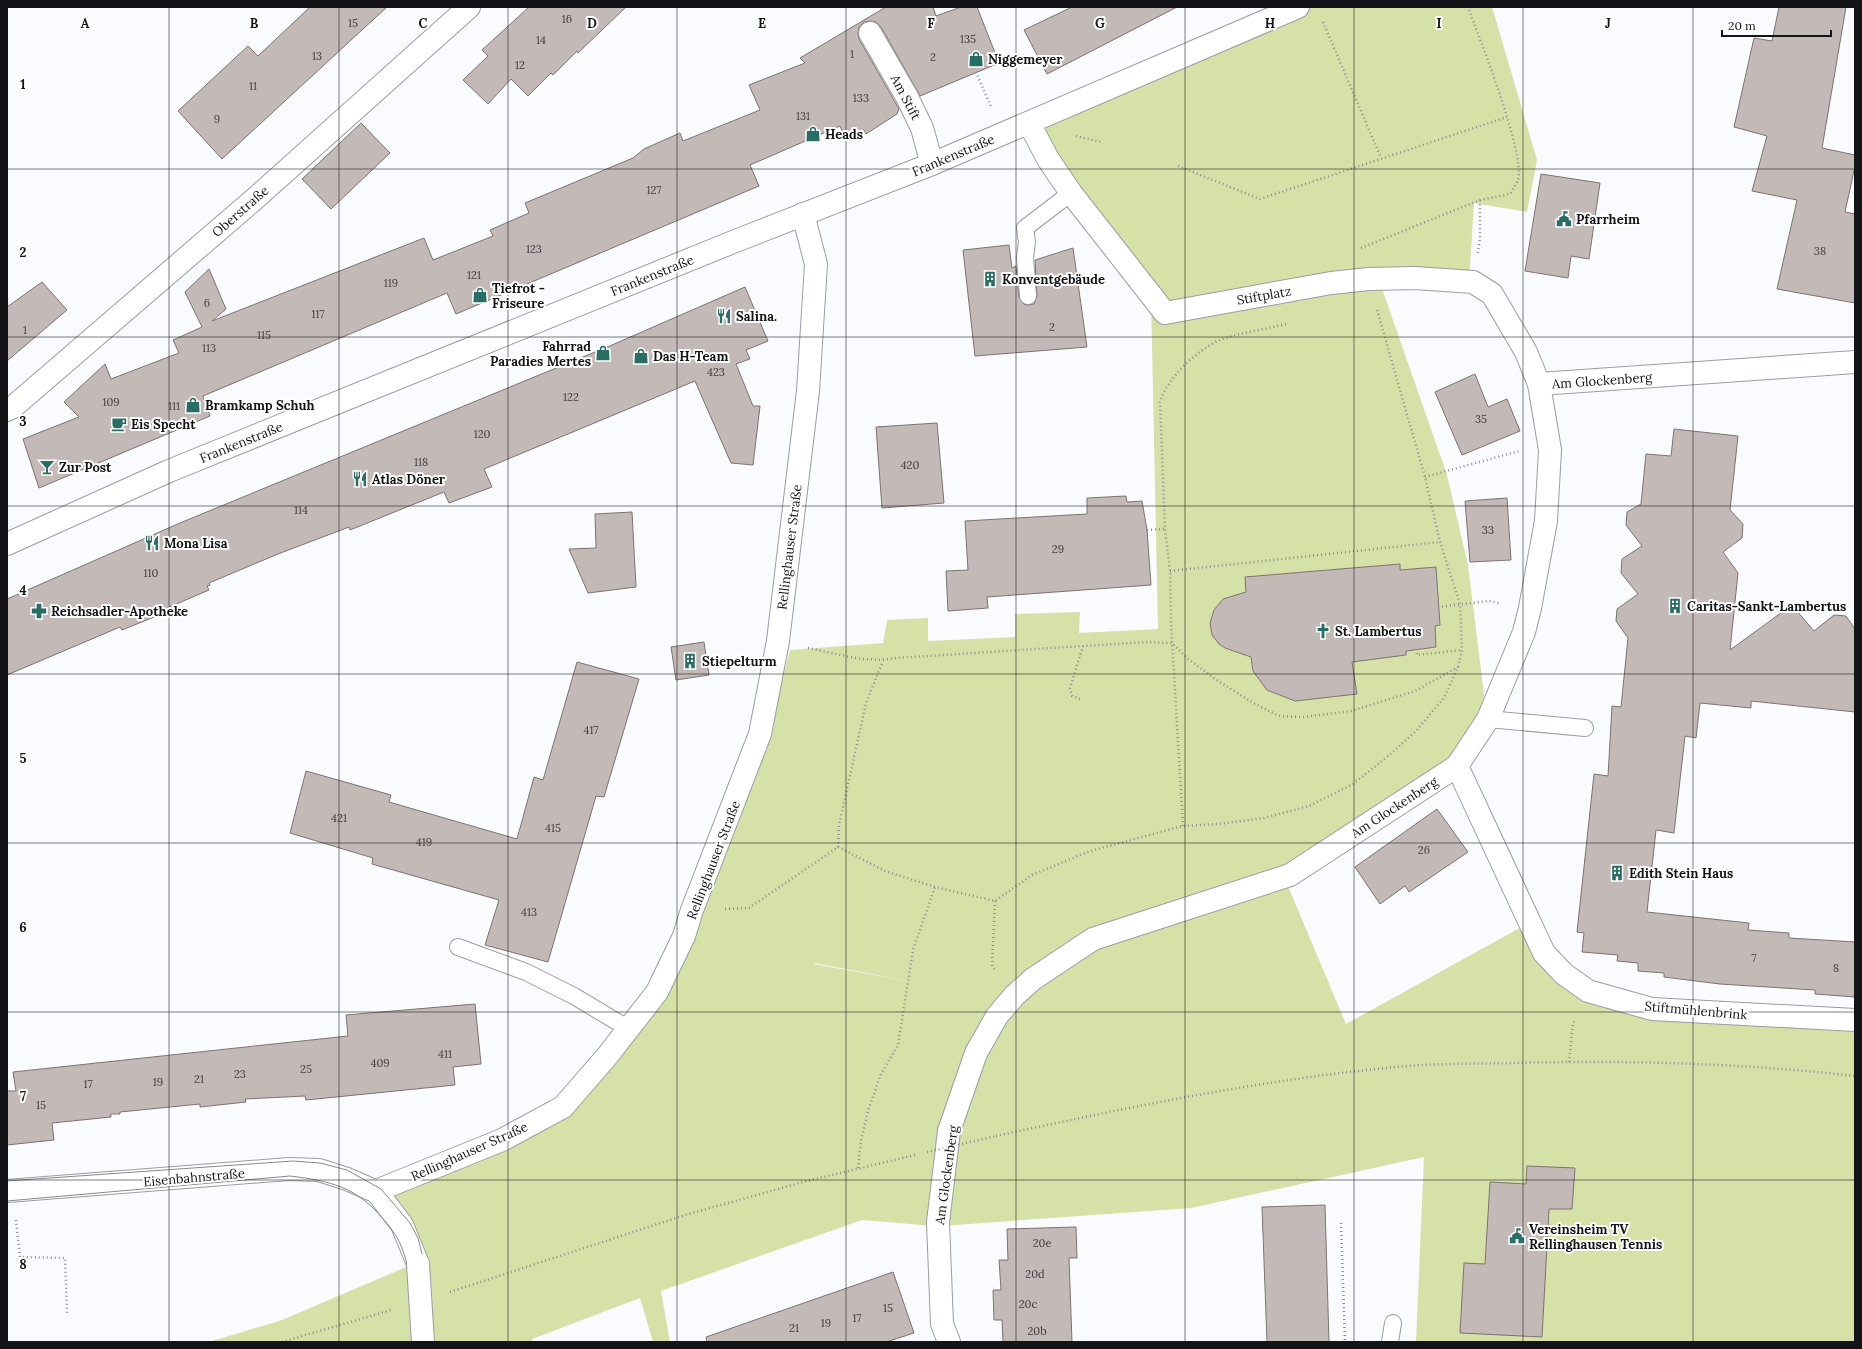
<svg xmlns="http://www.w3.org/2000/svg" width="1862" height="1349" viewBox="0 0 1862 1349" font-family="Lora,serif">
	<style>
		.green { fill: #d6e1a7; fill-rule: evenodd }
		.building { fill: #c3b9b7; stroke: #7d7371 }
		.lines { fill: none; stroke-linecap: round; stroke-linejoin: round }
		.lane-casing { stroke: #9b9ca4; stroke-width: 18 }
		.street-casing { stroke: #9b9ca4; stroke-width: 24 }
		.secondary-casing { stroke: #9b9ca4; stroke-width: 24 }
		.path { stroke: #8d8e91; stroke-width: 2.5; stroke-dasharray: 1 3; stroke-linecap: butt }
		.lane { stroke: #fff; stroke-width: 16 }
		.street { stroke: #fff; stroke-width: 22 }
		.secondary { stroke: #fff; stroke-width: 22 }
		.tram { stroke: #89898d; stroke-width: 1 }
		.secondary-bridge-casing { stroke: #9b9ca4; stroke-width: 24; stroke-linecap: butt }
		.path-bridge { stroke: #8d8e91; stroke-width: 2.5; stroke-dasharray: 1 3; stroke-linecap: butt }
		.secondary-bridge { stroke: #fff; stroke-width: 22 }
		.grid { fill: none; stroke: #141418; stroke-width: 1; stroke-opacity: 0.55 }
		.labels { text-anchor: middle; stroke-width: 4; stroke-linejoin: round; paint-order: stroke }
		.number-label { font-size: 11px; fill: #403d40 }
		.poi-label { font-size: 13px; font-weight: bold; fill: #141418; stroke: #fff; text-anchor: start }
		.street-label { font-size: 13px; fill: #141418; stroke: #fff }
		.grid-label { font-size: 13px; text-anchor: middle; font-weight: bold; fill: #141418; stroke: #fff; stroke-width: 4; stroke-linejoin: round; paint-order: stroke }
	</style>
	<rect width="100%" height="100%" fill="#fafbfe"/>
	<g class="green">
		<path d="M1303,7H1492L1537,160L1527,212L1474,203L1469,282L1415,277L1164,313L1031,123Z"/>
		<path d="M1379,280L1447,475L1468,565L1487,719L1456,765L1289,874L1092,937L1030,977L973,1052L933,1226L862,1220L661,1291L670,1342H653L640,1298L532,1339V1342H209L282,1320L413,1264L378,1201L504,1146L616,1062L766,744L790,650L883,643L887,620L928,618V641L1015,637V614L1080,612L1079,633L1158,629L1151,297L1164,315ZM814,964V963L929,985Z"/>
		<path d="M1285,879L1346,1024L1525,925L1581,991L1855,1022V1342H1416L1424,1157L1191,1208L941,1226L952,1131L1003,1010L1094,940Z"/>
	</g>
	<g class="building">
		<path d="M310,7H387L222,159L178,111L248,46L258,56Z"/>
		<path d="M529,7H626L578,53L577,51L553,75L551,73L528,96L511,79L488,104L463,80L488,56L482,50Z"/>
		<path d="M886,7H933L936,16L961,7H977L999,63L920,96L881,27L876,22L870,21L864,22L859,27L858,33L859,39L899,109L897,114L866,134L864,130L851,137L850,135L845,137L840,126L750,165L759,186L456,314L447,293L203,396L210,416L39,488L23,439L79,417L64,402L105,364L111,379L179,353L173,340L202,327L185,292L209,269L226,309L212,321L424,238L433,260L493,236L490,230L529,213L525,203L633,158L644,149L680,133L683,141L760,110L749,85L805,63L800,58Z"/>
		<path d="M1072,7H1177L1047,74L1024,30Z"/>
		<path d="M1779,7H1846L1822,148L1855,155V166L1845,212L1855,214V303L1777,289L1797,200L1752,191L1767,136L1734,127L1754,38L1772,41Z"/>
		<path d="M361,123L390,153L331,209L302,179Z"/>
		<path d="M1541,174L1600,183L1589,259L1571,256L1568,278L1525,271Z"/>
		<path d="M1009,245L1012,268L1016,266L1019,297L1024,304L1028,305L1034,304L1037,296L1035,260L1073,248L1087,347L975,356L963,250Z"/>
		<path d="M42,282L67,310L7,361V307Z"/>
		<path d="M745,287L768,341L746,350L750,359L736,364L753,406H760L753,465L731,463L695,381L484,469L492,487L449,503L444,492L350,530L349,527L278,554L209,583L210,585L207,586L209,590L158,612L159,615L122,630L120,627L7,675V599L180,523L612,345Z"/>
		<path d="M1475,374L1488,407L1507,399L1520,431L1462,455L1435,392Z"/>
		<path d="M937,423L944,503L882,508L876,427Z"/>
		<path d="M1674,429L1738,436L1730,510L1743,524L1742,538L1723,552L1738,573L1730,650L1785,610L1797,611L1814,631L1834,615L1846,616L1855,629V712L1751,701V708L1700,703L1696,738L1685,736L1674,833L1656,830L1647,912L1749,923L1748,930L1789,933V938L1855,942V997L1815,994V990L1720,984L1664,977V973L1638,971V963L1617,961L1618,955L1582,952L1584,933L1577,932L1594,774L1608,776L1612,706L1621,707L1628,638L1616,621L1617,609L1638,594L1621,573L1622,559L1642,546L1626,525L1627,512L1641,504L1646,454L1671,456Z"/>
		<path d="M1126,496L1127,502L1142,501L1147,530L1151,585L987,597L988,608L948,611L946,571L968,570L965,521L1087,514V498Z"/>
		<path d="M1507,498L1511,560L1470,562L1465,501Z"/>
		<path d="M632,512L636,587L588,593L569,549L596,548L595,514Z"/>
		<path d="M1400,564V570L1436,567L1440,625L1435,626L1436,647L1406,651V655L1352,662L1357,694L1295,701L1267,690L1253,671L1251,657L1225,648L1219,644L1212,635L1210,623L1214,610L1223,599L1246,592L1245,577Z"/>
		<path d="M704,642L709,675L676,680L671,647Z"/>
		<path d="M577,662L639,679L604,797L596,796L548,962L485,945L499,900L372,864L373,858L290,833L306,771L391,795L389,802L517,839L534,777L543,780Z"/>
		<path d="M1437,809L1468,852L1409,892L1405,886L1380,904L1355,867Z"/>
		<path d="M475,1004L481,1064L453,1067L455,1085L306,1100L305,1096L245,1099L246,1102L200,1107V1104L120,1112V1114H111V1117L52,1123L54,1140L7,1145V1091H16L13,1072L348,1036L346,1015Z"/>
		<path d="M1527,1166L1575,1168L1572,1209H1549L1542,1337L1460,1333L1464,1263L1485,1264L1490,1182L1526,1184Z"/>
		<path d="M1325,1205L1329,1342H1267L1262,1207Z"/>
		<path d="M1076,1227L1077,1258H1069L1072,1342H1003L1002,1320H994L993,1290H1001L999,1260H1008L1007,1229Z"/>
		<path d="M893,1272L914,1333L886,1342H707L706,1337Z"/>
	</g>
	<g class="lines">
		<g class="lane-casing">
			<g id="lane">
				<path d="M1028,296L1025,258L1027,242L1025,228L1071,193"/>
				<path d="M1488,719L1585,728"/>
				<path d="M458,947L526,972L574,996L629,1029"/>
				<path d="M1390,1342L1393,1323"/>
			</g>
		</g>
		<g class="street-casing">
			<g id="street">
				<path d="M870,33L907,97L922,128L932,164"/>
				<path d="M1539,384L1855,362"/>
				<path d="M7,410L13,407L258,196L469,7"/>
				<path d="M1457,766L1544,953L1564,974L1588,991L1652,1009L1855,1020"/>
				<path d="M7,1191L289,1169L319,1170L347,1179L377,1192"/>
				<path d="M949,1342L942,1324L938,1222L949,1131L976,1053L997,1016L1015,995L1033,979L1093,939L1290,875L1457,766L1488,719L1524,632L1530,608L1546,521L1550,450L1539,384L1526,352L1492,294L1473,282L1415,278L1369,279L1331,283L1165,313L1071,193L1048,159L1029,123"/>
			</g>
		</g>
		<g class="secondary-casing">
			<g id="secondary">
				<path d="M7,544L169,471L733,242L932,164L1298,7"/>
				<path d="M418,1264L402,1225L377,1192L381,1189L502,1140L563,1107L608,1055L657,992L684,936L692,910L760,734L778,641L808,391L816,264L803,214"/>
			</g>
		</g>
		<g class="path">
			<path d="M1323,22L1381,158"/>
			<path d="M976,72L991,107"/>
			<path d="M1076,136L1101,142"/>
			<path d="M1178,166L1260,199L1507,117"/>
			<path d="M1361,248L1480,200L1510,194C1513,189 1516,185 1518,180C1526,155 1479,37 1468,7"/>
			<path d="M1478,253L1480,238V200"/>
			<path d="M1425,477L1519,451"/>
			<path d="M1147,530L1165,529"/>
			<path d="M1170,571L1440,542"/>
			<path d="M1438,607L1489,601L1499,603"/>
			<path d="M808,648C836,653 866,664 895,658L1146,642L1172,643L1187,658L1215,679L1255,704L1279,716L1303,717L1351,711L1415,691L1458,667"/>
			<path d="M1416,649L1417,655L1462,650"/>
			<path d="M1080,699L1072,696L1070,688L1083,646"/>
			<path d="M1183,826L1171,623L1170,571L1165,529L1160,402C1167,378 1197,350 1220,340C1237,333 1268,329 1286,324"/>
			<path d="M838,847L839,825L866,703L883,661"/>
			<path d="M995,901L992,966L996,971"/>
			<path d="M725,909L749,908L838,847L885,871L935,887L995,901L1032,875L1090,851L1183,826L1219,824L1264,818L1309,806L1353,784L1387,757L1416,731L1444,698L1458,667L1462,650L1460,604L1440,542L1425,477L1377,310"/>
			<path d="M1569,1062L1573,1024L1575,1019"/>
			<path d="M996,1136C1125,1108 1254,1081 1386,1068C1427,1063 1470,1064 1512,1063C1626,1060 1741,1063 1855,1076"/>
			<path d="M858,1168L861,1141L868,1111L881,1074L898,1045L913,950L935,887"/>
			<path d="M16,1220L20,1257L65,1258L67,1313"/>
			<path d="M1341,1223L1345,1342"/>
			<path d="M450,1292L685,1215L807,1181L915,1155"/>
			<path d="M282,1342L391,1310"/>
		</g>
		<use href="#lane" class="lane"/>
		<use href="#street" class="street"/>
		<use href="#secondary" class="secondary"/>
		<g class="tram">
			<path d="M7,1181L293,1161L320,1163L347,1170L381,1189L410,1223L418,1238L424,1262L429,1342"/>
			<path d="M7,1201L290,1176C331,1181 357,1187 384,1220C392,1229 399,1239 403,1251C412,1273 411,1317 413,1342"/>
		</g>
		<g class="secondary-bridge-casing">
			<path id="secondary-bridge" d="M418,1264L423,1342"/>
		</g>
		<path class="path-bridge" d="M927,1152L996,1136"/>
		<use href="#secondary-bridge" class="secondary-bridge"/>
	</g>
	<path class="grid" d="M169,7V1342M339,7V1342M508,7V1342M677,7V1342M846,7V1342M1016,7V1342M1185,7V1342M1354,7V1342M1523,7V1342M1693,7V1342M7,169H1855M7,337H1855M7,506H1855M7,674H1855M7,843H1855M7,1012H1855M7,1180H1855"/>
	<defs>
		<g id="shop-bare" transform="scale(1.2)"><path d="M-5-2.5h2.3a2.7 3.5 0 0 1 5.4 0H5L5.5 6h-11ZM-1.5-2.5h3a1.5 2.3 0 0 0-3 0Z" fill="#286e64" stroke="#fff" stroke-width="2.5" paint-order="stroke"/></g>
		<g id="civic-bare" transform="scale(1.2)"><path d="M-.6-6.5H3V-4.5H.6V-3L4-1V1h2V6H-6V1h2V-1L-.6-3ZM-1.2 2.5V6h2.4V2.5Z" fill="#286e64" stroke="#fff" stroke-width="2.5" paint-order="stroke"/></g>
		<g id="building-bare" transform="scale(1.2)"><path d="M-4-6H4V6H1V3H-1V6H-4ZM-2.5-4.3h1.7v1.8h-1.7ZM.8-4.3h1.7v1.8H.8ZM-2.5-1h1.7V.8h-1.7ZM.8-1h1.7V.8H.8Z" fill="#286e64" stroke="#fff" stroke-width="2.5" paint-order="stroke"/></g>
		<g id="restaurant-bare" transform="scale(1.2)"><path d="M-5-6h1v4h1v-4h1v4h1v-4h1v5L-1.5 .5V6h-2V.5L-5-1ZM5-6V6H3V1.5H1.5Q1.5-4 5-6Z" fill="#286e64" stroke="#fff" stroke-width="2.5" paint-order="stroke"/></g>
		<g id="cafe-bare" transform="scale(1.2)"><path d="M-5.5-4.5H6V0H3Q3 3.5 0 3.5H-2.5Q-5.5 3.5-5.5 0ZM3-3.2v2h1.7v-2ZM-6 4.5H4V6H-6Z" fill="#286e64" stroke="#fff" stroke-width="2.5" paint-order="stroke"/></g>
		<g id="bar-bare" transform="scale(1.2)"><path d="M-6-5H6L.8 .8V4.5H3.5V6h-7V4.5H-.8V.8Z" fill="#286e64" stroke="#fff" stroke-width="2.5" paint-order="stroke"/></g>
		<g id="pharmacy-bare" transform="scale(1.2)"><path d="M-2-6h4v4h4v4h-4v4h-4v-4h-4v-4h4Z" fill="#286e64" stroke="#fff" stroke-width="2.5" paint-order="stroke"/></g>
		<g id="church-bare" transform="scale(1.2)"><path d="M-1.2-6h2.4v3.5h3.3v2.4h-3.3V6h-2.4V-.1h-3.3v-2.4h3.3Z" fill="#286e64" stroke="#fff" stroke-width="2.5" paint-order="stroke"/></g>
	</defs>
	<g fill-rule="evenodd">
		<use href="#shop-bare" x="976" y="59"/>
		<use href="#shop-bare" x="813" y="134"/>
		<use href="#civic-bare" x="1564" y="219"/>
		<use href="#building-bare" x="990" y="279"/>
		<use href="#shop-bare" x="480" y="295"/>
		<use href="#restaurant-bare" x="724" y="316"/>
		<use href="#shop-bare" x="603" y="353"/>
		<use href="#shop-bare" x="641" y="356"/>
		<use href="#shop-bare" x="193" y="405"/>
		<use href="#cafe-bare" x="119" y="424"/>
		<use href="#bar-bare" x="47" y="467"/>
		<use href="#restaurant-bare" x="360" y="479"/>
		<use href="#restaurant-bare" x="152" y="543"/>
		<use href="#building-bare" x="1675" y="606"/>
		<use href="#pharmacy-bare" x="39" y="611"/>
		<use href="#church-bare" x="1323" y="631"/>
		<use href="#building-bare" x="690" y="661"/>
		<use href="#building-bare" x="1617" y="873"/>
		<use href="#civic-bare" x="1517" y="1236"/>
	</g>
	<g class="labels">
		<g class="number-label">
			<text x="567" y="23">16</text>
			<text x="353" y="27">15</text>
			<text x="968" y="43">135</text>
			<text x="541" y="44">14</text>
			<text x="852" y="58">1</text>
			<text x="317" y="60">13</text>
			<text x="933" y="61">2</text>
			<text x="520" y="69">12</text>
			<text x="253" y="90">11</text>
			<text x="861" y="102">133</text>
			<text x="803" y="120">131</text>
			<text x="217" y="123">9</text>
			<text x="654" y="194">127</text>
			<text x="534" y="253">123</text>
			<text x="1820" y="255">38</text>
			<text x="474" y="279">121</text>
			<text x="391" y="287">119</text>
			<text x="207" y="307">6</text>
			<text x="318" y="318">117</text>
			<text x="1052" y="331">2</text>
			<text x="25" y="334">1</text>
			<text x="264" y="339">115</text>
			<text x="209" y="352">113</text>
			<text x="716" y="376">423</text>
			<text x="571" y="401">122</text>
			<text x="111" y="406">109</text>
			<text x="174" y="410">111</text>
			<text x="1481" y="423">35</text>
			<text x="482" y="438">120</text>
			<text x="421" y="466">118</text>
			<text x="910" y="469">420</text>
			<text x="301" y="514">114</text>
			<text x="1488" y="534">33</text>
			<text x="1058" y="553">29</text>
			<text x="151" y="577">110</text>
			<text x="591" y="734">417</text>
			<text x="339" y="822">421</text>
			<text x="553" y="832">415</text>
			<text x="424" y="846">419</text>
			<text x="1424" y="854">26</text>
			<text x="529" y="916">413</text>
			<text x="1754" y="962">7</text>
			<text x="1836" y="972">8</text>
			<text x="445" y="1058">411</text>
			<text x="380" y="1067">409</text>
			<text x="306" y="1073">25</text>
			<text x="240" y="1078">23</text>
			<text x="199" y="1083">21</text>
			<text x="158" y="1086">19</text>
			<text x="88" y="1088">17</text>
			<text x="41" y="1109">15</text>
			<text x="1042" y="1247">20e</text>
			<text x="1035" y="1278">20d</text>
			<text x="1028" y="1308">20c</text>
			<text x="888" y="1312">15</text>
			<text x="857" y="1322">17</text>
			<text x="826" y="1327">19</text>
			<text x="794" y="1332">21</text>
			<text x="1037" y="1335">20b</text>
		</g>
		<g class="poi-label">
			<text x="988" y="64">Niggemeyer</text>
			<text x="825" y="139">Heads</text>
			<text x="1576" y="224">Pfarrheim</text>
			<text x="1002" y="284">Konventgebäude</text>
			<text x="492" y="293">Tiefrot -<tspan x="492" dy="15">Friseure</tspan></text>
			<text x="736" y="321">Salina.</text>
			<text x="591" y="351" text-anchor="end">Fahrrad<tspan x="591" dy="15">Paradies Mertes</tspan></text>
			<text x="653" y="361">Das H-Team</text>
			<text x="205" y="410">Bramkamp Schuh</text>
			<text x="131" y="429">Eis Specht</text>
			<text x="59" y="472">Zur Post</text>
			<text x="372" y="484">Atlas Döner</text>
			<text x="164" y="548">Mona Lisa</text>
			<text x="1687" y="611">Caritas-Sankt-Lambertus</text>
			<text x="51" y="616">Reichsadler-Apotheke</text>
			<text x="1335" y="636">St. Lambertus</text>
			<text x="702" y="666">Stiepelturm</text>
			<text x="1629" y="878">Edith Stein Haus</text>
			<text x="1529" y="1234">Vereinsheim TV<tspan x="1529" dy="15">Rellinghausen Tennis</tspan></text>
		</g>
		<g class="street-label">
			<text transform="translate(906 97) rotate(62)" y="5">Am Stift</text>
			<text transform="translate(953 155) rotate(-23)" y="5">Frankenstraße</text>
			<text transform="translate(240 211) rotate(-41)" y="5">Oberstraße</text>
			<text transform="translate(652 275) rotate(-22)" y="5">Frankenstraße</text>
			<text transform="translate(1264 295) rotate(-10)" y="5">Stiftplatz</text>
			<text transform="translate(1602 380) rotate(-4)" y="5">Am Glockenberg</text>
			<text transform="translate(241 442) rotate(-22)" y="5">Frankenstraße</text>
			<text transform="translate(789 547) rotate(-83)" y="5">Rellinghauser Straße</text>
			<text transform="translate(1394 807) rotate(-33)" y="5">Am Glockenberg</text>
			<text transform="translate(713 860) rotate(-69)" y="5">Rellinghauser Straße</text>
			<text transform="translate(1696 1010) rotate(5)" y="5">Stiftmühlenbrink</text>
			<text transform="translate(469 1151) rotate(-24)" y="5">Rellinghauser Straße</text>
			<text transform="translate(946 1175) rotate(-82)" y="5">Am Glockenberg</text>
			<text transform="translate(194 1177) rotate(-5)" y="5">Eisenbahnstraße</text>
		</g>
	</g>
	<g class="grid-label">
		<text x="85" y="28">A</text>
		<text x="254" y="28">B</text>
		<text x="423" y="28">C</text>
		<text x="592" y="28">D</text>
		<text x="762" y="28">E</text>
		<text x="931" y="28">F</text>
		<text x="1100" y="28">G</text>
		<text x="1270" y="28">H</text>
		<text x="1439" y="28">I</text>
		<text x="1608" y="28">J</text>
		<text x="23" y="89">1</text>
		<text x="23" y="257">2</text>
		<text x="23" y="426">3</text>
		<text x="23" y="595">4</text>
		<text x="23" y="763">5</text>
		<text x="23" y="932">6</text>
		<text x="23" y="1101">7</text>
		<text x="23" y="1269">8</text>
	</g>
	<rect width="1862" height="1349" fill="none" stroke="#141418" stroke-width="16"/>
	<path d="M1722 30v6h109v-6" fill="none" stroke="#141418" stroke-width="2"/>
	<text x="1728" y="30" font-size="12" fill="#141418" stroke="#ffffff" stroke-width="3" paint-order="stroke">20 m</text>
</svg>
